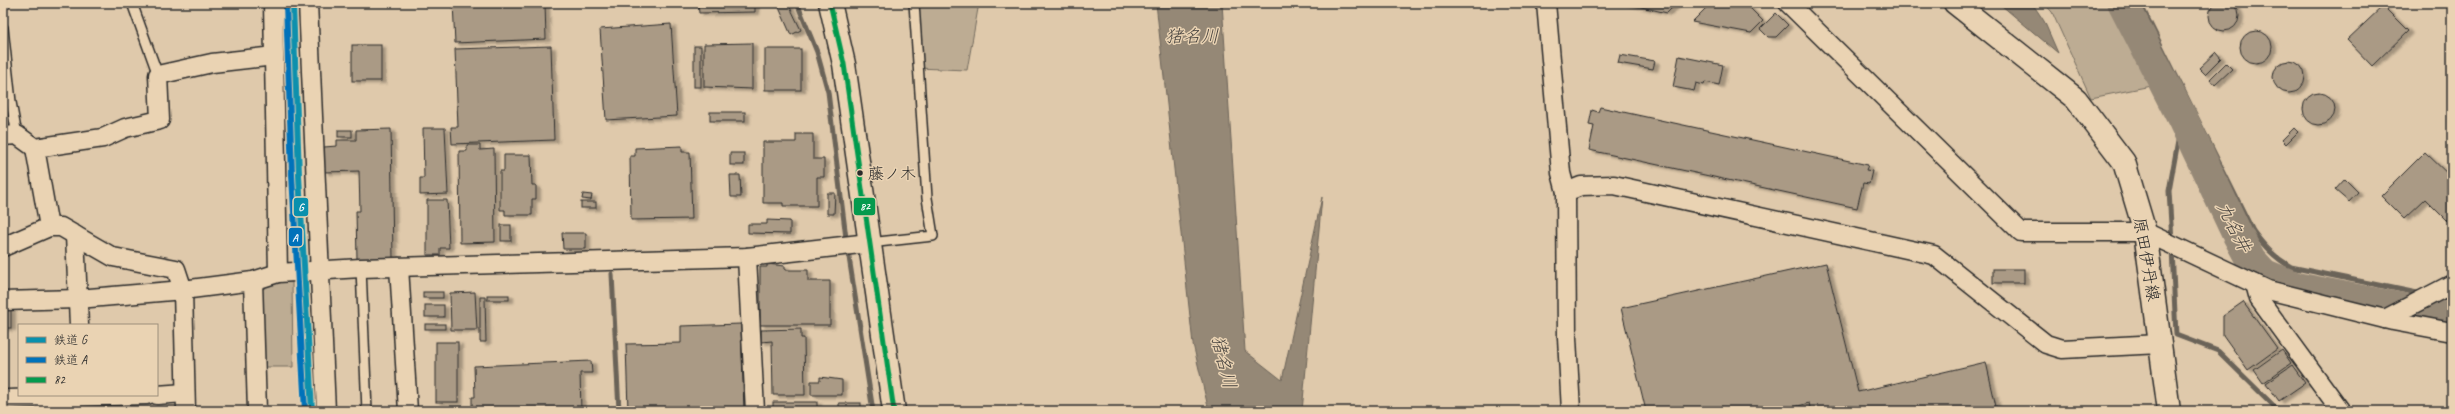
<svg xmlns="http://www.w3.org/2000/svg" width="2455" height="414" viewBox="0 0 2455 414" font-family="Caveat,'Klee One',sans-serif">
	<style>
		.green { fill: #bdac93; stroke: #746c5f }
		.water { fill: #958876; stroke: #6b6358 }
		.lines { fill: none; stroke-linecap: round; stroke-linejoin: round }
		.stream { stroke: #6b6358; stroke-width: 5 }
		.river { stroke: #958876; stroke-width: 31 }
		.building { fill: #aa9a85; stroke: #2b2b2b; filter: url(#shadow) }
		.lane-casing { stroke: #2b2b2b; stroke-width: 12 }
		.street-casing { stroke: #2b2b2b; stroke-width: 21 }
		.secondary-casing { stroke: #2b2b2b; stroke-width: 25 }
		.lane { stroke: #ead3b3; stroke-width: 9 }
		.street { stroke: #ead3b3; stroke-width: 18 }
		.secondary { stroke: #ead3b3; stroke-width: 22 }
		.bus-1-casing { stroke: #ead3b3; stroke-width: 8 }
		.bus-1 { stroke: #049a4d; stroke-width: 5 }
		.rail-1-casing { stroke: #ead3b3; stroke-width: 9 }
		.rail-2-casing { stroke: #ead3b3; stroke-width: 9 }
		.rail-1 { stroke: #0990ad; stroke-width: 6 }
		.rail-2 { stroke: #0072ba; stroke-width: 6 }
		.bus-dot { fill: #2b2b2b; stroke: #ead3b3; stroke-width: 1.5 }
		.labels { text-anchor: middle; stroke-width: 3; stroke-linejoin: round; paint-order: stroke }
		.bus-label { font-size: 16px; fill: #2b2b2b; stroke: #ead3b3; text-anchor: start }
		.street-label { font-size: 17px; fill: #2b2b2b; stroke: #ead3b3 }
		.water-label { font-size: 18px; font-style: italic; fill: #46423e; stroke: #ead3b3 }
		.line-badge { stroke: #ead3b3; stroke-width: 1.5 }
		.badge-label { font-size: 11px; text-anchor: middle; font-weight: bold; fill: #fff }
	</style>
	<defs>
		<filter id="shadow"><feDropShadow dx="4.5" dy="2.5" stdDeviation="1" flood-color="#0004"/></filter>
	</defs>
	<rect width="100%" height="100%" fill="#dfc9ab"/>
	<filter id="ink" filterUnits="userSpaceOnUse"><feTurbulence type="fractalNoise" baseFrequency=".025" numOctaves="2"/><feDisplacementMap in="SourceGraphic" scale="8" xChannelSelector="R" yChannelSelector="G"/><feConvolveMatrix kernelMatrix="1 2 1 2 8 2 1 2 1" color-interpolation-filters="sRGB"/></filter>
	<g filter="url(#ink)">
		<g class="green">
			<path d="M913,3H979L967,70L916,68Z"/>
			<path d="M2044,3H2114L2156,85L2091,98L2052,12Z"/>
			<path d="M278,282H292L293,367H262L259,285Z"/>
		</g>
		<g class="water">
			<path d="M1156,3H1222L1245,351L1282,380L1322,197L1302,411H1209L1193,344Z"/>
			<path d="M2008,3H2032L2044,21L2058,53L2001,5Z"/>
		</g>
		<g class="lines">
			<g class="stream">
				<path d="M797,3L817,52L828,92L846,238L873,411"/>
				<path d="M2140,3L2253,231C2264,246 2274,257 2291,267L2422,294"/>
				<path d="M2145,48L2142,55L2180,130L2169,191L2172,241"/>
				<path d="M2172,249L2176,335L2218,351L2279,411"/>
				<path d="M612,274L619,411"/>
				<path d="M2440,297L2452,299"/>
			</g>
			<path class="river" d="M2123,3L2184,122L2237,234L2251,260L2264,274L2298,288L2452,318"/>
		</g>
		<g class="building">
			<circle cx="2224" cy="16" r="15"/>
			<path d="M453,3H545L546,39L455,43Z"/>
			<path d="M698,3H755V12L699,13Z"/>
			<path d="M777,3H788L801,30L791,35Z"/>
			<path d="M1624,3H1677L1667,13Z"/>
			<path d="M1711,3H1745L1763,21L1751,33L1692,22Z"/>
			<path d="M2383,6L2408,31L2372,66L2347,40Z"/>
			<path d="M1776,13L1788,25L1776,37H1768L1760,29Z"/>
			<path d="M671,24L677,116L606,120L600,29Z"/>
			<circle cx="2256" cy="47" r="16"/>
			<path d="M752,43V89L704,87V44Z"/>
			<rect x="352" y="45" width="29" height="36"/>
			<path d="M551,46L554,140L452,144L451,127H458L455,49Z"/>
			<rect x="694" y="46" width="7" height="41"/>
			<rect x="765" y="49" width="36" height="41"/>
			<path d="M2216,52L2221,58L2205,74L2199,68Z"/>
			<path d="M1620,55L1655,61L1653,69L1618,63Z"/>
			<path d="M1679,56L1723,65L1719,85L1705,82L1704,85L1696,83L1694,91L1673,87Z"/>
			<circle cx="2289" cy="77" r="16"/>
			<path d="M2226,63L2232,69L2215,85L2210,79Z"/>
			<circle cx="2319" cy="109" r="16"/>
			<path d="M1600,107L1868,165L1866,170L1872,171L1869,184L1863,183L1857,208L1589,150L1594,126L1589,125L1592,110L1598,112Z"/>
			<rect x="710" y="112" width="35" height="9"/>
			<path d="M423,128H445L448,194L420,195V178H424Z"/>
			<path d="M2294,128L2298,132L2286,144L2282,140Z"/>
			<path d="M391,129L393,259L357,260L356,211H360L359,171L324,172V147L337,146V140H356V130Z"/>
			<rect x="338" y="130" width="14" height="7"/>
			<path d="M796,134H813V159H824V177H817V206H783V203H763V142H796Z"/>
			<path d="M467,145H480V150L494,149L495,242L460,243L459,151H467Z"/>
			<path d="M682,146V152H690L692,219L631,220L630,156H635V148Z"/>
			<path d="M2425,152L2452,178V226L2425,199L2404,219L2381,196Z"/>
			<rect x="730" y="153" width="14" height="12"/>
			<path d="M504,155H531L532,185H536V199H532V215H505V210H500V171H504Z"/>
			<path d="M730,175H740L741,197H731Z"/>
			<path d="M2345,179L2358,192L2349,202L2335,190Z"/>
			<path d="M827,193H835L834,214H827Z"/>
			<path d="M583,194L592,195L591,200L582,199Z"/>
			<path d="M427,200H447L449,248H440V255H427Z"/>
			<rect x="581" y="202" width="15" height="6"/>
			<path d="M767,220L790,221V234L748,233V224H767Z"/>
			<rect x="501" y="225" width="10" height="16"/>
			<path d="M562,233H586V249H563Z"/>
			<path d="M1826,263L1858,392L1986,362L1997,411H1811L1809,403L1780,411H1646L1621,308Z"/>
			<path d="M767,264L785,266V270H808V281H830V325H760V267H767Z"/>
			<rect x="1993" y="269" width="31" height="14"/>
			<rect x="423" y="292" width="20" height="6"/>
			<path d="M475,292L477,330H451L450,293Z"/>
			<rect x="487" y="295" width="22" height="5"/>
			<path d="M480,297H485L486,342H480Z"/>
			<path d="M2243,302L2277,349L2248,370L2223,335V316Z"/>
			<rect x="425" y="305" width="19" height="12"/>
			<rect x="3" y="309" width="8" height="19"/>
			<rect x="425" y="324" width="20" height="5"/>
			<path d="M741,324L744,411H628L626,344L681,343V326Z"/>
			<path d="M801,329V338H804L805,395H773L772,341L761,342V330Z"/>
			<rect x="436" y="342" width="22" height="60"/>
			<path d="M2282,350L2291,363L2263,383L2254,370Z"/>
			<path d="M591,361L592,373H580L581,411H472V397H475L474,366Z"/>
			<path d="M2292,365L2305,383L2279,401L2266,383Z"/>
			<path d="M820,377L842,380V395H811V381H820Z"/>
			<rect x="773" y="402" width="44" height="9"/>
			<rect x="839" y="403" width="22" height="8"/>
		</g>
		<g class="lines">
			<g class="lane-casing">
				<g id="lane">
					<path d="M132,3L158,75"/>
					<path d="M3,5L5,3"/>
					<path d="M3,28L11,102L17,135"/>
					<path d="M869,243L933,236L927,198L914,3"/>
					<path d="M361,268L367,411"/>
				</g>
			</g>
			<g class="street-casing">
				<g id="street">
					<path d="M273,3L278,273"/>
					<path d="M308,3L326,411"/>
					<path d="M1546,3L1561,173L1566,192L1567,338L1571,411"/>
					<path d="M1788,3L2021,232H2145L2268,290L2393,321L2452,332"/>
					<path d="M3,136L17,135L35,148L103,138L125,128L160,120L158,75L212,63L274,56"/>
					<path d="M35,148L49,227"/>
					<path d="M1566,192L1581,186L1614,185L1934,255L2046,344L2062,349L2160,344"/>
					<path d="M75,235L79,325"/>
					<path d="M3,247L49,227H61L113,257L176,269L183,290L186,411"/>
					<path d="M747,257L755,411"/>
					<path d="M399,267L408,411"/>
					<path d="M253,281L257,411"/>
					<path d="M2255,284L2259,299L2341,411"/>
					<path d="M3,301L78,299L183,290L253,281L278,273L361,268L747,257L869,243"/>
					<path d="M2385,319L2452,284"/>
					<path d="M157,395L185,393"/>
					<path d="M8,399L147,395"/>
				</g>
			</g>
			<g class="secondary-casing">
				<g id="secondary">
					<path d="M830,3L844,64L894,411"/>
					<path d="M1955,3L2076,99L2124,162L2145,232L2169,411"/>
				</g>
			</g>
			<use href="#lane" class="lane"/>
			<use href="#street" class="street"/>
			<use href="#secondary" class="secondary"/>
			<g class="bus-1-casing">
				<path id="bus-1" d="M830,3L844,64L894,411"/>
			</g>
			<use href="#bus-1" class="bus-1"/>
			<g class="rail-1-casing">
				<path id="rail-1" d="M293,3L299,175L312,411"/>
			</g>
			<g class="rail-2-casing">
				<path id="rail-2" d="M286,3L292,175L305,411"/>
			</g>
			<use href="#rail-1" class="rail-1"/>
			<use href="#rail-2" class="rail-2"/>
		</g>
	</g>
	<circle class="bus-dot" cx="860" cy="173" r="3.5"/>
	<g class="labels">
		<g class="bus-label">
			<text x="868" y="179">藤ノ木</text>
		</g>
		<g class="street-label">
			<text transform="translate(2147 259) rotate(80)" y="6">原田伊丹線</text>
		</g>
		<g class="water-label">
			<text x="1192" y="42">猪名川</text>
			<text transform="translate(2234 227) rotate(63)" y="6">九名井</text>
			<text transform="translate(1224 362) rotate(76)" y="6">猪名川</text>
		</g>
	</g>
	<g class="line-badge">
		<rect x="853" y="197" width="23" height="19" rx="4" fill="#049a4d"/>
		<rect x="293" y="197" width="16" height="20" rx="4" fill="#0990ad"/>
		<rect x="288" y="227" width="15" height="20" rx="4" fill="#0072ba"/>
	</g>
	<g class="badge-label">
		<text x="865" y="210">82</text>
		<text x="301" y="211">G</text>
		<text x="295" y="241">A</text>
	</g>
	<rect width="2455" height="414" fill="none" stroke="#ead3b3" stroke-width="16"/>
	<rect x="8" y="8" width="2439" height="398" fill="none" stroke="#2b2b2b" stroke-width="1.5" filter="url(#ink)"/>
	<rect x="18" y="324" width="140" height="72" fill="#ead3b3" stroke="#9e907d"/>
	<rect x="26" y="337" width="20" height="6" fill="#0990ad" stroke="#9e907d"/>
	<text x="54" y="344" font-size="12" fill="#2b2b2b">鉄道 G</text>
	<rect x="26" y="357" width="20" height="6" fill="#0072ba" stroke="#9e907d"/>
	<text x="54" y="364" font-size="12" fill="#2b2b2b">鉄道 A</text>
	<rect x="26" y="377" width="20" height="6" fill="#049a4d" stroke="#9e907d"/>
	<text x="54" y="384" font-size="12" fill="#2b2b2b">82</text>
</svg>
